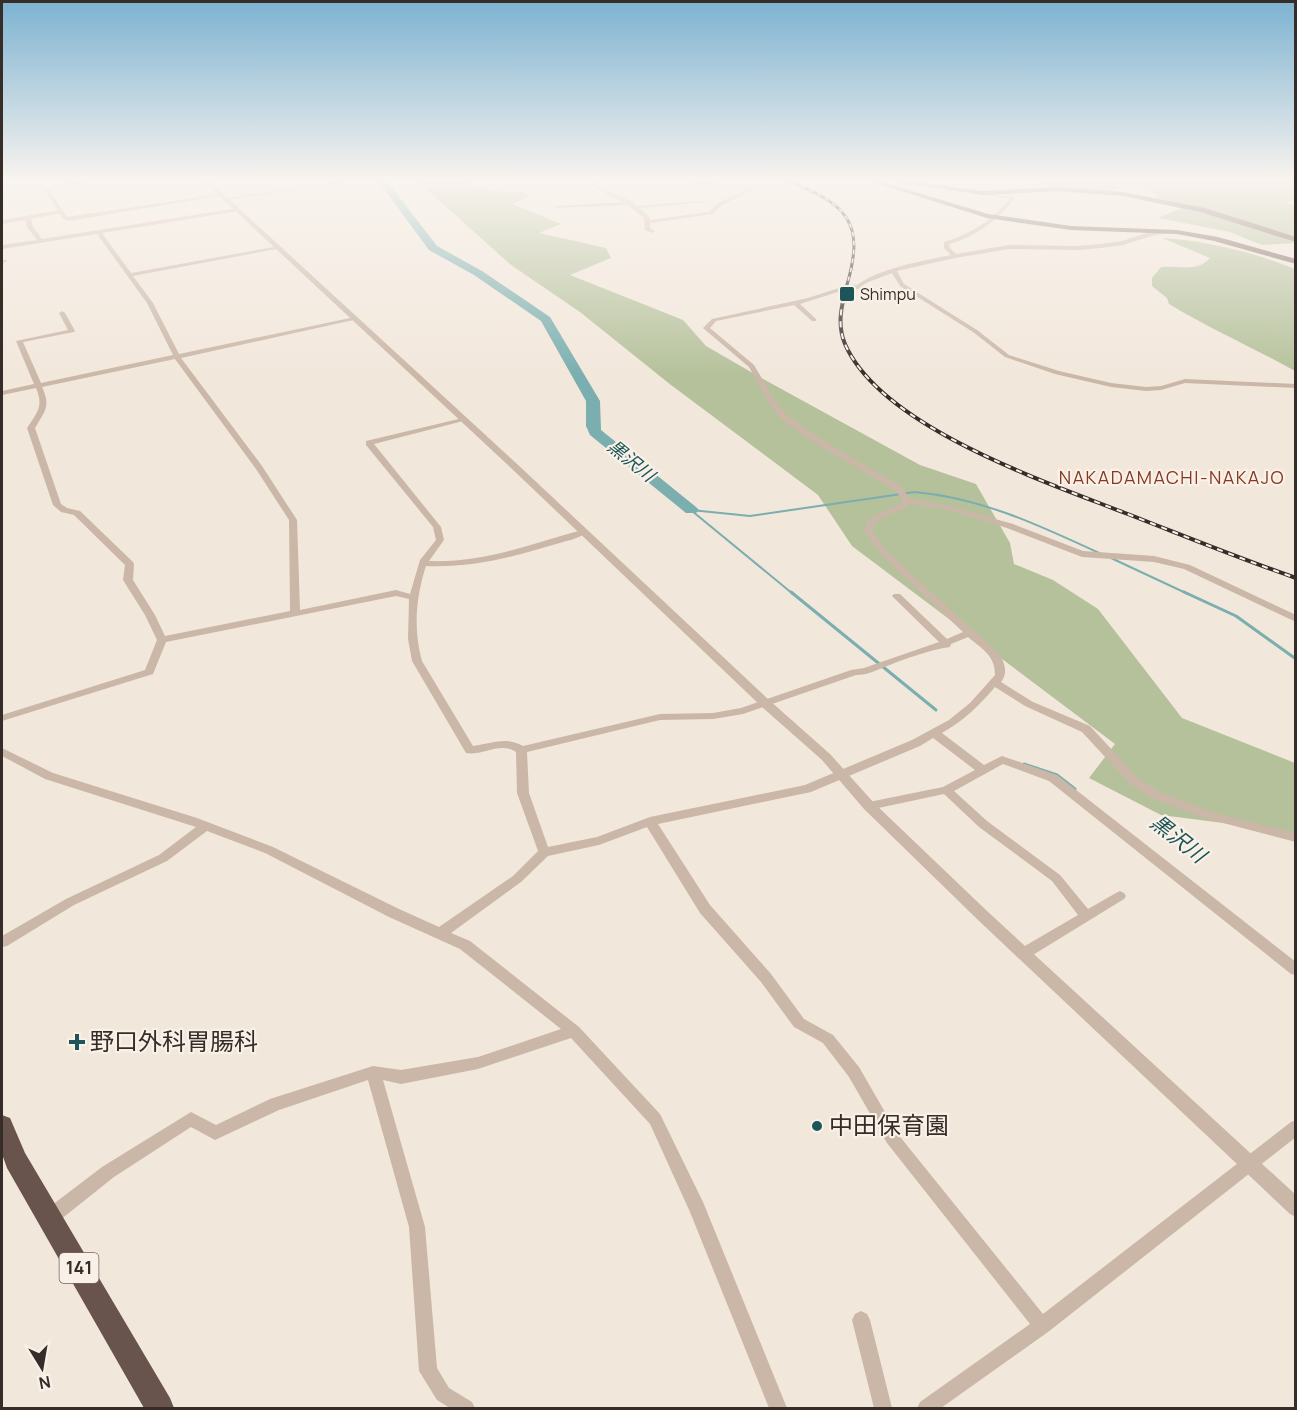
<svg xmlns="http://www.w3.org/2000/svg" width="1297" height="1410" viewBox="0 0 1297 1410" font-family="Manrope,'Noto Sans JP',sans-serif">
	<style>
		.green { fill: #b5c19b }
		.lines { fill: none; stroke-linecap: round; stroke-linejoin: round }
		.stream-far1 { stroke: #7aaeaf; stroke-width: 2 }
		.stream { stroke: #7aaeaf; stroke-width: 3 }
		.river { fill: #7aaeaf; fill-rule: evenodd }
		.minor-tunnel { stroke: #ccc2b7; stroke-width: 7; stroke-dasharray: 7 3; stroke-linecap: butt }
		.minor { fill: #cab7a7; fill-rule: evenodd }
		.tertiary { fill: #cab7a7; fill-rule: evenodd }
		.primary { fill: #786359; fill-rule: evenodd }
		.trunk { fill: #68544c; fill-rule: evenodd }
		.rail-far1-casing { stroke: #362c28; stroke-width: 3 }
		.rail-casing { stroke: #362c28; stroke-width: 4 }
		.rail-far1 { stroke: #f9f1e8; stroke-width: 1.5; stroke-dasharray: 4.5; stroke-linecap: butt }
		.rail { stroke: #f9f1e8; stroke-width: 2; stroke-dasharray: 6; stroke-linecap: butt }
		.poi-dot { fill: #1d5558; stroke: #f9f1e8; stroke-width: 2 }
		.labels { text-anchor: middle; stroke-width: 4.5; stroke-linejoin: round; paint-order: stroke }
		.far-poi-label { font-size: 16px; fill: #362c28; stroke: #f9f1e8; text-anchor: start }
		.far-water-label { font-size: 18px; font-style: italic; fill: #1d5558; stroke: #f9f1e8 }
		.far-quarter-label { font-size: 18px; letter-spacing: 1.5px; fill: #863720; stroke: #f9f1e8 }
		.shield { fill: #f9f1e8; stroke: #706762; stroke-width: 1.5 }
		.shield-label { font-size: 18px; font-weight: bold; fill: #362c28 }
		.water-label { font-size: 21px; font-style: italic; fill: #1d5558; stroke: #f9f1e8 }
		.near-poi-label { font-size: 24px; fill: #362c28; stroke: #f9f1e8; text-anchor: start }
	</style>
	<rect width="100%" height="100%" fill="#f2e7db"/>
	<g class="green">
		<path d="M415,179H456L494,191L523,192L530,196L512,204L561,224L539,233L606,248L611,258L570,275L683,320L706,346L765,380L920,465L976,484L1010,543L1014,564L1053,580L1098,609L1182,718L1295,763V836L1278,830L1161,815L1089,778L1115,744L852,546L818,495L671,385L580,312L511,265Z"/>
		<path d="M1030,179H1295V200L1286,202L1295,206V239L1161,199L1157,198V194L1132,184L1111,191L1049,188Z"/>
		<path d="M1184,207L1287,238L1295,243L1262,245L1230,232L1158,218Z"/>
		<path d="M1162,238C1208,241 1253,252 1295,269V371C1254,348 1210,329 1169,304L1167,298L1152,286V278L1161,267C1179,265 1196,273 1210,258Z"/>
	</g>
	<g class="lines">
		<g class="stream-far1">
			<path d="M691,510L750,516L915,492C981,498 1039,525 1099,553"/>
			<path d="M692,511L793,594"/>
			<path d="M1111,558L1188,594"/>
		</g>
		<g class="stream">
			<path d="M791,592L936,710"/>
			<path d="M1184,592L1236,616L1296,659"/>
			<path d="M1024,764L1057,775L1075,789"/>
		</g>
		<path class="river" d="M373,179H382L390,185L437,246L482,271L550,317L600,401L601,430L696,507L699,510L696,513H686L590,435L586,426V401L541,321L474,275L429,250L384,189Z"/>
		<path class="minor-tunnel" d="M842,289L856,288"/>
		<g class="minor">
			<path d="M94,179H106L58,187L50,191L67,217L221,194L223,195L69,221L63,219L45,190L57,185Z"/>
			<path d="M358,179H371L225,200L223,199Z"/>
			<path d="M382,179H407L388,182Z"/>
			<path d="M586,179H591L601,188L633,202L637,206L702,201L704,202L640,208L649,217L650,220L709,212L718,203L748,189L654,179H672L756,188L722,205L713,214L650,223V228L655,231L652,233L645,230L644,218L628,205L555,208L557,206L623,202L598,190Z"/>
			<path d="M981,192L1015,198C997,221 977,236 949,244L950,248L956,254L1009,245L1078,246L1101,244L1122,241L1150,232L1171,230L1174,232L1151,236L1123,245L1101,248L1078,250L1009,249L955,258L897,271L904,284L977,330L1009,355L1059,371L1111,383L1146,387L1161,386L1185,379L1296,384V388L1185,383L1161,390L1146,391L1111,387L1055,374L1005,357L973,332L900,286L892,273L866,283L858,289H854V287C881,267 919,262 951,255L944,248V242C971,234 992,220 1010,199L983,194Z"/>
			<path d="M238,208L240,211L102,233L131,273L279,246L282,248L133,276L153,303L179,354L355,317L358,319L181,358L262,466L297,520L300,610L396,590L410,594L420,560L436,540L433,527L366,445V441L463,418L467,420L374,444L441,527L444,540L429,561C483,563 531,544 582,530L586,533C578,539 566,541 556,544C513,557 471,568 426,566C416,596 413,630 422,661L473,746C491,744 506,736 523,746L660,714L713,713L741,708L851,670L864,668L939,642L894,598L892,596L894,594H900L947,639L963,632L880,554L864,531L868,519L901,503L903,501L896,491L818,445L782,420L770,405L749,367L703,328L712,319L808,298L842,287L844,288V290L800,304L816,319V321H812L794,305L716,321L710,328L754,365L777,404L788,416L824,441L902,487L910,499L945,505L1013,524L1083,551L1154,556L1190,565L1296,615V622L1184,569L1154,562L1082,557L1007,528L944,509L909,504L907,507L875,522L872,531L886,550L1000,655C1005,664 1008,673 1001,682L1033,702L1090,726L1138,778L1158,791L1211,812L1296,833V842L1204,818L1150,797L1130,784L1082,732L1025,706L995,687C979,706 963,721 942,733L984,765L1002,756L1057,775L1296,962V975L1291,974L1049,781L1003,764L954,791L987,821L1060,875L1088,909L1116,893L1120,891L1124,893L1126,896L1124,899L1028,958L1023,959L1018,958L1016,954L1018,950L1078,915L1052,881L979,827L944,794L869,810L865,809L863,806L865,803L869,802L943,787L975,770L933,738L920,746L811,792L658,824L710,905L771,974L804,1019L833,1035L859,1067L897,1133L1043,1314L1291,1122L1296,1120V1137L1048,1332L941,1408H917L920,1402L1030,1324L887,1143L849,1077L823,1043L794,1027L761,982L700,913L647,827L599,845L548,856L521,882L451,933L470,941L579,1027L660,1114L703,1202L787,1408H769L690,1212L650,1124L571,1038L478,1069L401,1084L383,1080L425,1227L437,1368L449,1388L472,1402L475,1408H450L437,1400L419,1371L409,1227L368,1080L279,1110L215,1140L191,1127L114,1177L55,1224L49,1226L43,1224L41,1218L43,1212L102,1167L191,1112L216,1125L270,1099L373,1066L401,1070L478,1057L561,1029L460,949L389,917L265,853L207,831L167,861L74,905L7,946L2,947V936L66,899L159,855L196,827L45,779L2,756V748L53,773L197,818L273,847L399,909L439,927L513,876L538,851L517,793L516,752C500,741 483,756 466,753L412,661L408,639L409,599L396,596L166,642L153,674L2,721V715L145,670L157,640L145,615L123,580L125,565L74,515L61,512L53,505L27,428C37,412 44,407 36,388L2,395V391L34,384L16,341L68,330L59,313L62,311L65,313L75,331L74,332L23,342L41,383L173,355L147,303L97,234L2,249V245L37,240L27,227L25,218L28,216L31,218L33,227L42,239ZM175,359L256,469L289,520L290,611L165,636L155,615L133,580L134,564L133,562L80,511L67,508L61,504L35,428C45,411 51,406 42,387ZM968,637C982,649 995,655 995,675L970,703L949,720L912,740L805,785L650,817L597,837L548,847L529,793L527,752L660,720L713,719L743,714L856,675C868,675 877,670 887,666C907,658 930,650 950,647L951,644Z"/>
			<path d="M2,260H6L7,261L2,264Z"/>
			<path d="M861,1311L867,1314L870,1320L892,1408H874L852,1320L855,1314Z"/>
		</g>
		<g class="tertiary">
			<path d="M201,179H207L516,463L769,700L830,754L874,803L987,911L1296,1195V1217L1290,1214L977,919L864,809L822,760L761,706L510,467Z"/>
			<path d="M60,210L62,213L2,224V220Z"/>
		</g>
		<g class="primary">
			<path d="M863,179H873L988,214L1071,226L1177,230L1218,237L1296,259V264L1214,241L1177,234L1071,230L987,218Z"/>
			<path d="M893,179L983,191L1058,187L1123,192L1205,208L1296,237V242L1200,212L1123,196L1058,191L983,195L896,182Z"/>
		</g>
		<path class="trunk" d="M2,1115L10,1118L25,1153L170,1398L174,1408H144L7,1168L2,1154Z"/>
		<g class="rail-far1-casing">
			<path id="rail-far1" d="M784,179C846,204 867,220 846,288"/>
		</g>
		<g class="rail-casing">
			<path id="rail" d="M847,286C841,306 837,325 845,344C881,427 1046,482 1125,513C1182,535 1238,558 1296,578"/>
		</g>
		<use href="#rail-far1" class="rail-far1"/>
		<use href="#rail" class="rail"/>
	</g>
	<linearGradient id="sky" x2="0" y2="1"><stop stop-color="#7cb2d1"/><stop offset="0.48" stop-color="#f9f4ef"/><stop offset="1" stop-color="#f9f4ef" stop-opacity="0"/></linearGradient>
	<rect width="1297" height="376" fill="url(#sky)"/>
	<g class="poi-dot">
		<rect x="839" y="286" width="16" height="16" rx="3"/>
		<path d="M74 1033h6v6h6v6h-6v6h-6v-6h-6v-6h6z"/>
		<circle cx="817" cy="1126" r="6"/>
	</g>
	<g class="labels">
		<g class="far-poi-label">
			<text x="860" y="300">Shimpu</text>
		</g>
		<g class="far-water-label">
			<text transform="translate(631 461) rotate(39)" y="6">黒沢川</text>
		</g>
		<g class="far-quarter-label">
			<text x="1172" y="484">NAKADAMACHI-NAKAJO</text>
		</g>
		<rect class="shield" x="59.5" y="1253" width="39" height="30" rx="4.5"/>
		<g class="shield-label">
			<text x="79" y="1274">141</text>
		</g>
		<g class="water-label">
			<text transform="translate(1178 839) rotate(38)" y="7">黒沢川</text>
		</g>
		<g class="near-poi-label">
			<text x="90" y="1050">野口外科胃腸科</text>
			<text x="829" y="1134">中田保育園</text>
		</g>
	</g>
	<rect width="1297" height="1410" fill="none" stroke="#362c28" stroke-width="6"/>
	<g transform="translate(42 1368) rotate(169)" stroke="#f9f1e8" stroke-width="4.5" paint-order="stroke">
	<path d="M0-4.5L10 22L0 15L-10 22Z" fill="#362c28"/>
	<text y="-9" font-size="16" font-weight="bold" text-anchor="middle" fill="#362c28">N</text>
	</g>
</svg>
